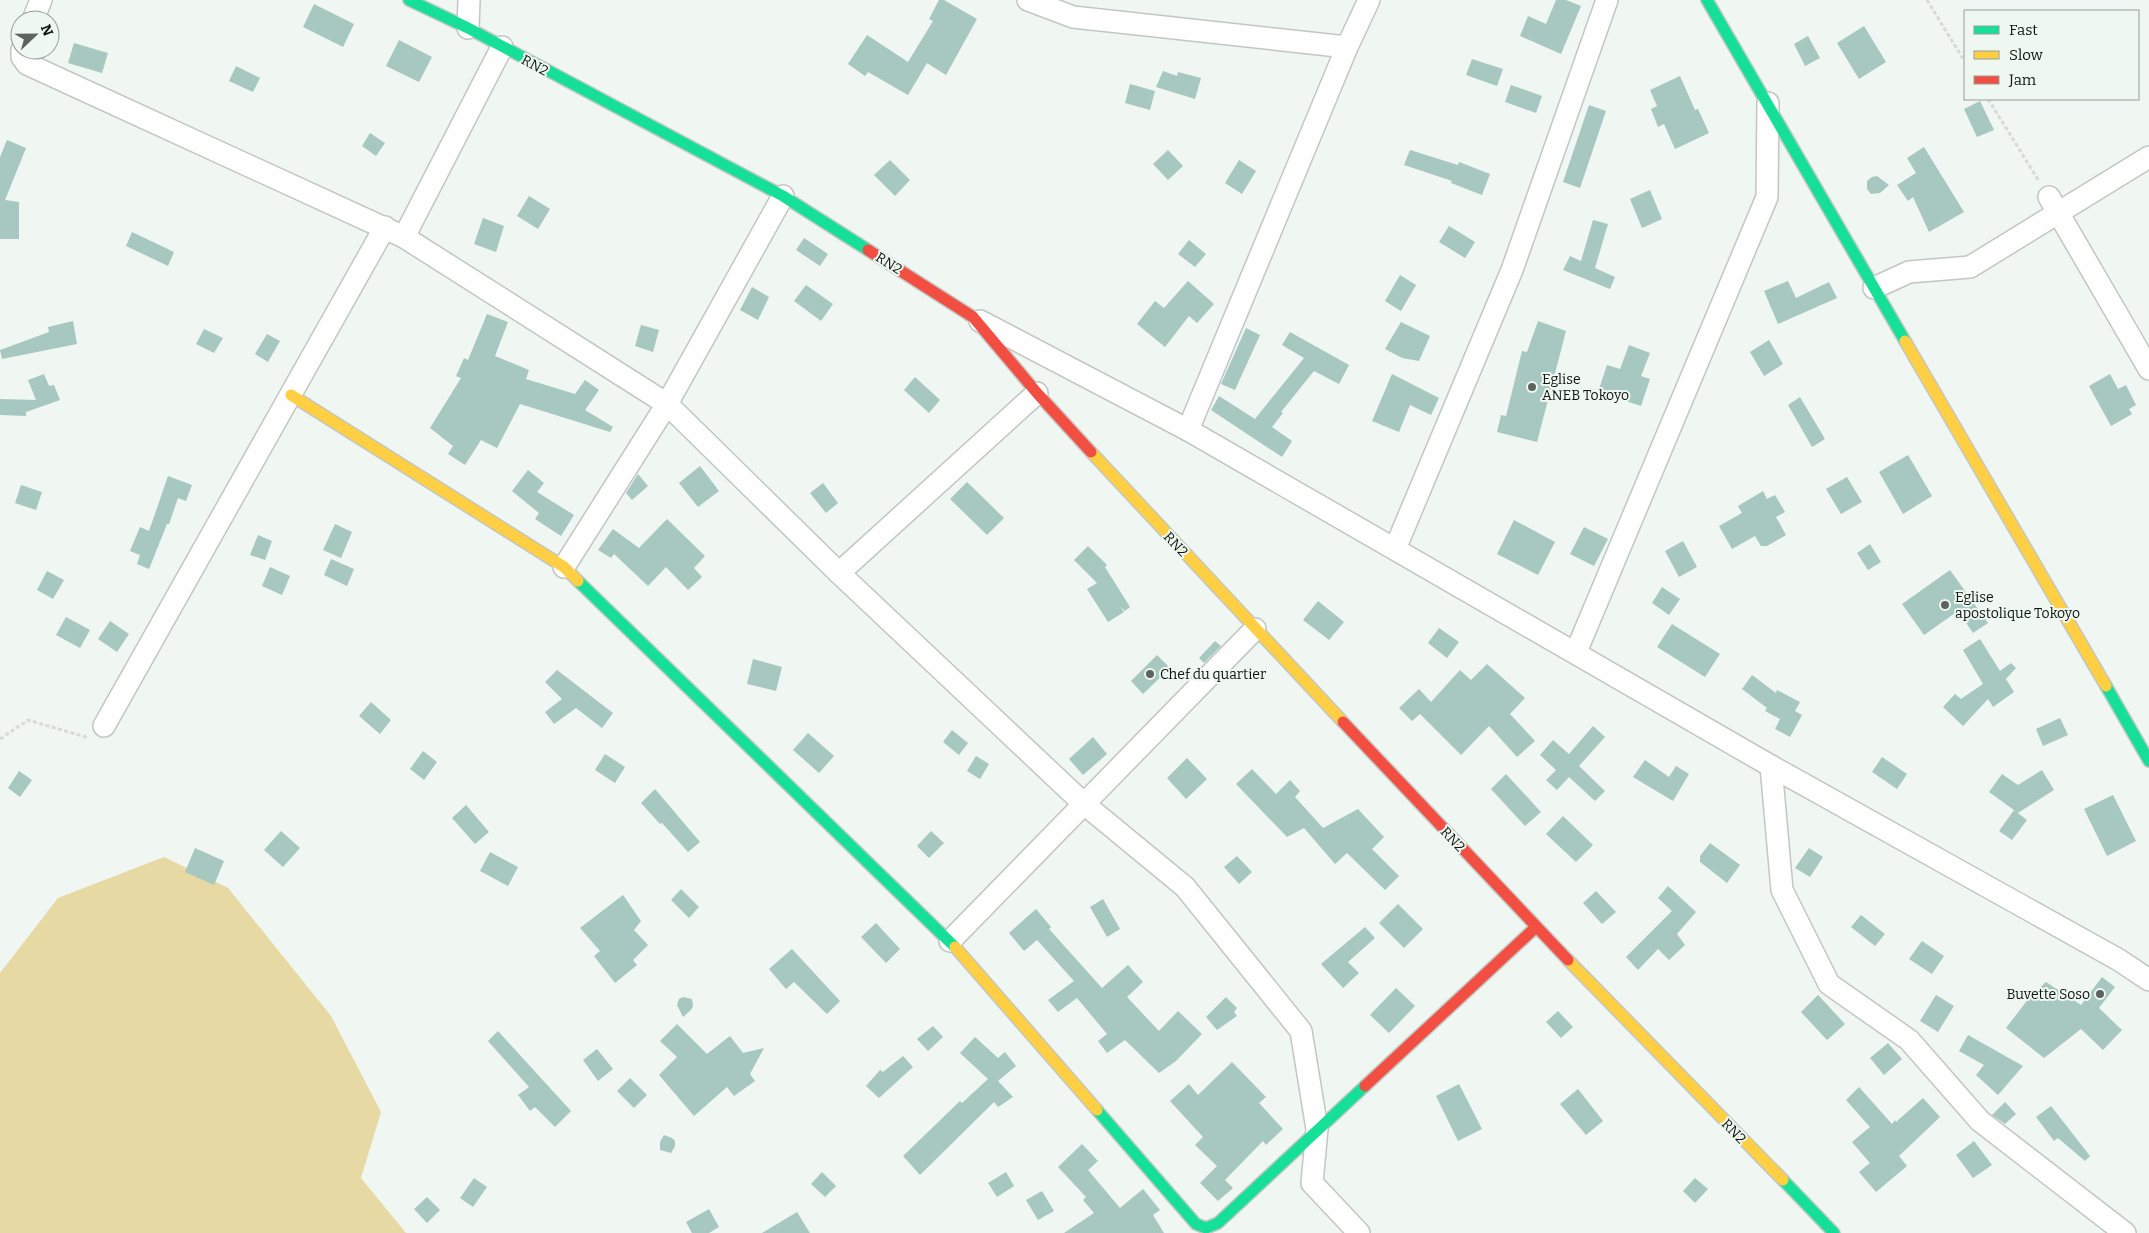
<svg xmlns="http://www.w3.org/2000/svg" width="2149" height="1233" viewBox="0 0 2149 1233" font-family="Bitter,serif">
	<style>
		.green { fill: #e6d9a4 }
		.building { fill: #a7c7c1 }
		.lines { fill: none; stroke-linecap: round; stroke-linejoin: round }
		.street-casing { stroke: #c2c7c3; stroke-width: 24 }
		.fast-casing { stroke: #c2c7c3; stroke-width: 14 }
		.slow-casing { stroke: #c2c7c3; stroke-width: 14 }
		.jam-casing { stroke: #c2c7c3; stroke-width: 14 }
		.path { stroke: #d8d9d8; stroke-width: 3; stroke-dasharray: 4 2.5; stroke-linecap: butt }
		.street { stroke: #fdfefd; stroke-width: 21 }
		.fast { stroke: #16e098; stroke-width: 11 }
		.slow { stroke: #ffcf43; stroke-width: 11 }
		.jam { stroke: #f24e42; stroke-width: 11 }
		.poi-dot { fill: #5e635f; stroke: #eef8f0; stroke-width: 2 }
		.labels { text-anchor: middle; stroke-width: 4; stroke-linejoin: round; paint-order: stroke }
		.street-label { font-size: 14px; fill: #101411; stroke: #eef8f0 }
		.poi-label { font-size: 14px; fill: #101411; stroke: #eef8f0; text-anchor: start }
	</style>
	<rect width="100%" height="100%" fill="#f0f6f1"/>
	<path class="green" d="M164,857L228,888L331,1016L381,1112L361,1178L406,1233H0V973L58,898Z"/>
	<g class="building">
		<path d="M939,0H944L977,19L946,75L927,63L908,95L868,72L865,76L848,64L867,35L908,62L933,21L929,19Z"/>
		<path d="M1556,0H1566L1581,6L1561,54L1520,36L1528,16L1546,24Z"/>
		<path d="M314,4L354,24L343,47L303,27Z"/>
		<path d="M1864,26L1886,62L1859,79L1837,43Z"/>
		<path d="M1808,36L1820,58L1805,66L1794,44Z"/>
		<path d="M399,40L432,57L419,82L386,66Z"/>
		<path d="M74,43L108,53L102,73L68,63Z"/>
		<path d="M1472,59L1503,69L1497,86L1466,75Z"/>
		<path d="M236,66L260,78L253,92L229,81Z"/>
		<path d="M1163,71L1177,76L1178,72L1201,78L1195,99L1156,87Z"/>
		<path d="M1680,76L1695,110L1698,109L1709,133L1675,149L1664,124L1658,127L1651,109L1657,106L1650,90Z"/>
		<path d="M1130,84L1155,91L1150,110L1125,103Z"/>
		<path d="M1511,85L1542,96L1536,113L1505,102Z"/>
		<path d="M1980,101L1994,130L1977,137L1964,109Z"/>
		<path d="M1589,105L1606,111L1580,188L1563,182Z"/>
		<path d="M370,133L385,143L376,156L362,146Z"/>
		<path d="M7,140L26,148L5,200L19,202V239H0V157Z"/>
		<path d="M1924,147L1964,212L1929,232L1913,197L1908,201L1897,185L1916,173L1907,158Z"/>
		<path d="M1168,150L1183,166L1168,180L1153,164Z"/>
		<path d="M1410,150L1458,165L1459,162L1490,174L1482,195L1451,183L1452,181L1404,165Z"/>
		<path d="M890,160L910,180L895,196L874,175Z"/>
		<path d="M1239,160L1256,171L1242,194L1225,183Z"/>
		<path d="M1877,176L1889,185L1880,193L1871,194L1867,189V181L1872,177Z"/>
		<path d="M1650,190L1662,219L1642,228L1630,199Z"/>
		<path d="M529,196L550,209L538,229L517,216Z"/>
		<path d="M483,218L504,226L496,252L474,244Z"/>
		<path d="M1593,220L1608,224L1595,268L1615,277L1610,289L1563,270L1570,256L1581,261Z"/>
		<path d="M1449,226L1475,242L1465,258L1439,242Z"/>
		<path d="M132,232L174,252L168,266L126,246Z"/>
		<path d="M804,238L828,254L820,266L796,250Z"/>
		<path d="M1189,240L1206,254L1195,267L1178,254Z"/>
		<path d="M1400,275L1416,285L1401,311L1385,301Z"/>
		<path d="M1188,281L1214,304L1197,323L1189,316L1165,347L1137,324L1155,301L1164,308Z"/>
		<path d="M1788,281L1796,298L1829,282L1837,298L1778,324L1764,291Z"/>
		<path d="M806,285L833,304L821,321L794,301Z"/>
		<path d="M752,287L769,297L758,320L740,310Z"/>
		<path d="M487,314L508,322L495,356L529,370L526,379L575,394L585,380L599,390L585,410L613,427L610,432L520,404L497,448L481,440L465,465L448,454L453,446L430,428L461,378L456,376L464,358L468,360Z"/>
		<path d="M73,321L77,344L2,359L0,350L49,332L48,327Z"/>
		<path d="M1538,321L1566,331L1537,442L1497,432L1501,415L1506,416L1522,351L1527,352Z"/>
		<path d="M1401,322L1430,336L1419,361L1402,358L1385,349Z"/>
		<path d="M641,325L659,330L653,352L635,346Z"/>
		<path d="M1246,328L1260,335L1235,390L1221,384Z"/>
		<path d="M204,329L223,338L214,353L196,344Z"/>
		<path d="M1290,332L1349,365L1339,384L1314,371L1281,412L1283,413L1272,427L1292,441L1282,457L1211,410L1219,396L1255,419L1304,358L1282,345Z"/>
		<path d="M267,334L280,341L268,362L255,354Z"/>
		<path d="M1769,340L1783,364L1764,376L1750,352Z"/>
		<path d="M1629,345L1650,353L1641,376L1650,379L1641,406L1598,392L1607,365L1620,369Z"/>
		<path d="M44,374L49,386L54,385L60,400L26,412V416L0,415V399L36,400L28,380Z"/>
		<path d="M1392,374L1439,398L1431,415L1410,405L1399,432L1372,421Z"/>
		<path d="M2110,374L2118,389L2126,385L2136,405L2129,409L2132,414L2111,426L2089,386Z"/>
		<path d="M915,377L940,400L929,413L904,390Z"/>
		<path d="M1800,397L1825,439L1812,447L1788,405Z"/>
		<path d="M1908,455L1932,496L1903,514L1879,472Z"/>
		<path d="M700,466L719,491L698,507L679,483Z"/>
		<path d="M528,470L544,483L537,492L574,515L561,536L535,519L539,513L512,491Z"/>
		<path d="M638,474L648,486L632,500L626,493Z"/>
		<path d="M168,476L192,485L186,501L178,498L169,524H167L149,569L137,564L140,555L130,551L140,527L149,531Z"/>
		<path d="M1847,477L1862,502L1841,514L1826,489Z"/>
		<path d="M967,482L1004,518L987,535L950,499Z"/>
		<path d="M823,483L838,503L826,513L810,493Z"/>
		<path d="M21,485L42,492L36,510L15,503Z"/>
		<path d="M1763,491L1767,499L1775,495L1785,512L1776,517L1786,535L1767,546H1761L1755,536L1732,549L1719,526L1742,513L1738,506Z"/>
		<path d="M667,519L705,556L694,568L702,577L688,590L666,567L648,586L614,554L611,558L598,550L613,529L639,548Z"/>
		<path d="M1514,520L1555,542L1538,575L1497,554Z"/>
		<path d="M335,524L352,532L341,558L323,550Z"/>
		<path d="M1584,527L1608,539L1594,566L1570,554Z"/>
		<path d="M258,535L272,541L265,560L250,555Z"/>
		<path d="M1683,541L1697,567L1679,577L1665,551Z"/>
		<path d="M1870,544L1881,562L1868,570L1857,553Z"/>
		<path d="M1088,546L1107,565L1105,567L1130,607L1125,611L1120,606L1124,612L1108,622L1087,589L1097,583L1074,560Z"/>
		<path d="M331,559L354,569L347,586L324,575Z"/>
		<path d="M270,567L290,576L282,595L262,586Z"/>
		<path d="M1950,570L1988,623L1973,633L1958,611L1924,635L1902,604Z"/>
		<path d="M47,571L64,580L53,599L37,590Z"/>
		<path d="M1662,587L1680,599L1669,615L1652,603Z"/>
		<path d="M1318,601L1344,622L1329,640L1303,620Z"/>
		<path d="M66,617L90,630L80,648L56,635Z"/>
		<path d="M110,621L129,634L117,652L98,639Z"/>
		<path d="M1672,624L1720,654L1705,677L1657,647Z"/>
		<path d="M1439,628L1459,642L1447,658L1428,643Z"/>
		<path d="M1980,639L2000,671L2011,663L2016,668L2006,679L2014,692L1993,707L1988,699L1963,726L1943,707L1955,694L1961,699L1983,684L1963,650Z"/>
		<path d="M1215,641L1221,646L1204,663L1199,658Z"/>
		<path d="M1157,655L1170,668L1143,694L1131,681Z"/>
		<path d="M753,659L782,667L776,691L747,684Z"/>
		<path d="M1487,664L1525,698L1510,714L1535,741L1517,757L1489,726L1461,755L1420,714L1412,721L1399,708L1419,689L1431,702L1460,670L1471,680Z"/>
		<path d="M557,670L613,713L602,728L576,708L554,724L545,712L562,699L545,682Z"/>
		<path d="M1752,675L1776,693L1777,690L1800,702L1795,711L1802,715L1790,737L1775,729L1780,719L1765,711L1767,708L1742,689Z"/>
		<path d="M371,702L391,720L380,734L359,716Z"/>
		<path d="M2060,718L2068,735L2043,746L2036,729Z"/>
		<path d="M1593,726L1605,737L1579,766L1605,791L1595,801L1569,777L1557,790L1546,780L1556,770L1540,755L1553,740L1569,754Z"/>
		<path d="M952,730L968,743L959,755L943,742Z"/>
		<path d="M808,733L834,756L819,773L793,750Z"/>
		<path d="M1093,737L1107,754L1083,775L1069,759Z"/>
		<path d="M423,751L437,762L424,780L410,769Z"/>
		<path d="M605,754L625,767L615,783L595,770Z"/>
		<path d="M976,756L989,764L980,779L967,771Z"/>
		<path d="M1882,757L1907,774L1897,789L1872,772Z"/>
		<path d="M1187,758L1207,779L1186,799L1167,778Z"/>
		<path d="M1645,760L1669,777L1676,766L1689,774L1673,801L1633,777Z"/>
		<path d="M1252,769L1276,794L1290,780L1300,791L1295,797L1323,828L1358,809L1384,837L1372,849L1399,876L1385,890L1347,853L1335,864L1304,828L1287,837L1236,784Z"/>
		<path d="M2042,770L2054,790L2018,813L1989,792L2002,774L2018,785Z"/>
		<path d="M19,771L32,780L20,797L8,788Z"/>
		<path d="M1506,774L1541,812L1525,826L1491,789Z"/>
		<path d="M655,789L700,842L688,852L662,823L660,824L641,803Z"/>
		<path d="M2113,795L2136,841L2107,856L2084,809Z"/>
		<path d="M466,805L489,832L475,844L452,818Z"/>
		<path d="M2014,810L2027,820L2012,840L1999,831Z"/>
		<path d="M1563,816L1593,845L1576,862L1546,834Z"/>
		<path d="M281,831L300,848L283,867L264,850Z"/>
		<path d="M931,831L944,843L929,858L917,846Z"/>
		<path d="M1710,843L1740,865L1727,883L1700,862V856Z"/>
		<path d="M195,848L224,861L214,885L185,872Z"/>
		<path d="M1809,848L1823,857L1810,877L1795,868Z"/>
		<path d="M490,852L518,867L508,886L480,871Z"/>
		<path d="M1237,856L1252,872L1239,884L1224,867Z"/>
		<path d="M1668,886L1696,912L1677,934L1685,945L1669,960L1658,949L1638,970L1626,957L1672,911L1658,898Z"/>
		<path d="M681,889L699,907L689,918L671,900Z"/>
		<path d="M1596,891L1616,912L1602,924L1583,903Z"/>
		<path d="M623,895L641,921L634,930L648,945L633,960L637,965L615,983L594,956L600,951L580,928Z"/>
		<path d="M1103,899L1120,929L1107,937L1090,907Z"/>
		<path d="M1398,904L1423,929L1404,948L1379,923Z"/>
		<path d="M1036,909L1051,927L1049,929L1102,988L1128,965L1143,982L1127,997L1159,1031L1178,1011L1202,1034L1176,1061L1159,1073L1125,1040L1107,1053L1098,1041L1107,1034L1077,998L1058,1012L1048,1000L1074,981L1037,940L1024,951L1009,933Z"/>
		<path d="M1861,915L1885,934L1875,946L1851,927Z"/>
		<path d="M876,923L900,949L886,963L861,937Z"/>
		<path d="M1365,927L1375,938L1348,962L1359,973L1343,988L1321,964Z"/>
		<path d="M1922,941L1944,956L1932,974L1909,959Z"/>
		<path d="M792,949L840,1001L827,1014L794,982L786,989L769,969Z"/>
		<path d="M2102,977L2115,987L2099,1008L2122,1030L2103,1050L2081,1029L2044,1058L2006,1028L2029,998L2046,982L2081,1005Z"/>
		<path d="M1396,988L1415,1006L1389,1033L1370,1015Z"/>
		<path d="M1818,995L1845,1024L1827,1040L1801,1012Z"/>
		<path d="M1936,995L1954,1006L1938,1032L1920,1021Z"/>
		<path d="M683,997L692,999L693,1006L691,1010L683,1017L677,1005L679,999Z"/>
		<path d="M1226,997L1237,1008L1234,1012L1237,1016L1217,1030L1206,1017Z"/>
		<path d="M1558,1011L1573,1027L1561,1038L1546,1022Z"/>
		<path d="M677,1024L707,1054L730,1036L743,1053L764,1048L750,1074L755,1081L734,1096L727,1087L694,1116L659,1075L677,1057L660,1041Z"/>
		<path d="M933,1026L943,1037L928,1051L917,1039Z"/>
		<path d="M498,1031L571,1111L555,1127L535,1107L530,1111L518,1095L529,1087L488,1041Z"/>
		<path d="M1968,1035L2023,1066L1998,1095L1976,1075L1984,1065L1959,1051Z"/>
		<path d="M975,1037L998,1058L1005,1052L1016,1066L998,1081L1013,1097L998,1107L994,1102L920,1175L903,1156L960,1101L962,1103L988,1079L960,1053Z"/>
		<path d="M1888,1043L1902,1059L1884,1075L1870,1058Z"/>
		<path d="M597,1049L613,1069L598,1081L583,1060Z"/>
		<path d="M903,1056L913,1067L879,1098L866,1086L880,1070L883,1072Z"/>
		<path d="M1232,1062L1266,1097L1259,1103L1283,1129L1266,1145L1263,1141L1225,1180L1233,1188L1218,1201L1200,1183L1217,1166L1195,1145L1203,1137L1170,1101L1189,1084L1198,1095Z"/>
		<path d="M630,1078L647,1095L634,1108L617,1091Z"/>
		<path d="M1459,1084L1482,1129L1458,1141L1436,1096Z"/>
		<path d="M1859,1087L1892,1124L1895,1120L1896,1122L1923,1098L1940,1117L1899,1156L1907,1166L1876,1192L1859,1172L1870,1163L1852,1142L1870,1127L1846,1100Z"/>
		<path d="M1578,1089L1603,1121L1586,1135L1560,1104Z"/>
		<path d="M2005,1102L2016,1114L2005,1124L1992,1115Z"/>
		<path d="M2051,1106L2090,1156L2085,1161L2058,1138L2054,1141L2036,1117Z"/>
		<path d="M664,1135L672,1138L675,1141V1146L671,1153L660,1150V1142Z"/>
		<path d="M1974,1141L1992,1165L1973,1178L1956,1155Z"/>
		<path d="M1082,1144L1098,1161L1088,1170L1120,1208L1143,1189L1160,1210L1153,1215L1164,1233H1064L1094,1213L1083,1200L1086,1197L1058,1167Z"/>
		<path d="M822,1172L836,1186L825,1197L811,1184Z"/>
		<path d="M1006,1172L1014,1186L997,1197L988,1183Z"/>
		<path d="M474,1178L487,1187L473,1207L460,1198Z"/>
		<path d="M1695,1178L1708,1189L1695,1203L1683,1191Z"/>
		<path d="M1042,1191L1054,1211L1038,1220L1026,1200Z"/>
		<path d="M427,1197L440,1210L427,1223L414,1209Z"/>
		<path d="M709,1209L719,1227L709,1233H692L686,1222Z"/>
		<path d="M797,1212L810,1233H762Z"/>
	</g>
	<g class="lines">
		<g class="street-casing">
			<g id="street">
				<path d="M1028,0L1073,17L1347,47"/>
				<path d="M33,20L41,0"/>
				<path d="M468,28L469,0"/>
				<path d="M22,50V57L27,64L404,237L667,404L564,567"/>
				<path d="M783,196L667,404L839,573L1083,803L1185,887L1301,1031L1317,1129L1312,1183L1359,1233"/>
				<path d="M2049,197L2149,369"/>
				<path d="M404,237L502,47"/>
				<path d="M1874,288L1909,272L1970,267L2149,157"/>
				<path d="M980,321L1188,430L1771,766L2119,960L2149,980"/>
				<path d="M1188,430L1347,47L1369,0"/>
				<path d="M1395,549L1512,270L1607,0"/>
				<path d="M839,573L1037,393"/>
				<path d="M1576,652L1767,197L1768,103"/>
				<path d="M104,726L385,227"/>
				<path d="M1771,766L1782,890L1829,984L1909,1040L1980,1121L2125,1233"/>
				<path d="M950,941L1255,629"/>
			</g>
		</g>
		<g class="fast-casing">
			<g id="fast">
				<path d="M409,0L468,28L783,196L868,250"/>
				<path d="M1707,0L1905,341"/>
				<path d="M578,581L955,947"/>
				<path d="M2106,686L2149,761"/>
				<path d="M1097,1110L1196,1224L1206,1228L1218,1223L1365,1086"/>
				<path d="M1783,1180L1834,1233"/>
			</g>
		</g>
		<g class="slow-casing">
			<g id="slow">
				<path d="M1905,341L2106,686"/>
				<path d="M291,395L564,567L578,581"/>
				<path d="M1091,452L1343,722"/>
				<path d="M955,947L1097,1110"/>
				<path d="M1568,960L1783,1180"/>
			</g>
		</g>
		<g class="jam-casing">
			<g id="jam">
				<path d="M868,250L973,317L1037,393L1091,452"/>
				<path d="M1343,722L1568,960"/>
				<path d="M1365,1086L1536,927"/>
			</g>
		</g>
		<g class="path">
			<path d="M1927,0L1965,62"/>
			<path d="M1988,99L2039,181"/>
			<path d="M0,739L28,720L86,737L88,736"/>
		</g>
		<use href="#street" class="street"/>
		<use href="#fast" class="fast"/>
		<use href="#slow" class="slow"/>
		<use href="#jam" class="jam"/>
	</g>
	<g class="poi-dot">
		<circle cx="1532" cy="387" r="5"/>
		<circle cx="1945" cy="605" r="5"/>
		<circle cx="1150" cy="674" r="5"/>
		<circle cx="2100" cy="994" r="5"/>
	</g>
	<g class="labels">
		<g class="street-label">
			<text transform="translate(535 65) rotate(28)" y="5">RN2</text>
			<text transform="translate(889 263) rotate(32)" y="5">RN2</text>
			<text transform="translate(1176 544) rotate(47)" y="5">RN2</text>
			<text transform="translate(1453 839) rotate(47)" y="5">RN2</text>
			<text transform="translate(1734 1131) rotate(46)" y="5">RN2</text>
		</g>
		<g class="poi-label">
			<text x="1542" y="384">Eglise<tspan x="1542" dy="16">ANEB Tokoyo</tspan></text>
			<text x="1955" y="602">Eglise<tspan x="1955" dy="16">apostolique Tokoyo</tspan></text>
			<text x="1160" y="679">Chef du quartier</text>
			<text x="2090" y="999" text-anchor="end">Buvette Soso</text>
		</g>
	</g>
	<rect x="1964" y="10" width="175" height="90" fill="#eef8f0" stroke="#959d97"/>
	<rect x="1974" y="26" width="25" height="8" fill="#16e098" stroke="#959d97"/>
	<text x="2009" y="35" font-size="15" fill="#101411">Fast</text>
	<rect x="1974" y="51" width="25" height="8" fill="#ffcf43" stroke="#959d97"/>
	<text x="2009" y="60" font-size="15" fill="#101411">Slow</text>
	<rect x="1974" y="76" width="25" height="8" fill="#f24e42" stroke="#959d97"/>
	<text x="2009" y="85" font-size="15" fill="#101411">Jam</text>
	<g transform="translate(35 35) rotate(68)"><circle r="24" fill="#eef8f0" stroke="#959d97"/>
	<path d="M0-4L9 19L0 12L-9 19Z" fill="#5e635f"/>
	<text y="-8" font-size="14" font-weight="bold" text-anchor="middle" fill="#101411">N</text>
	</g>
</svg>
